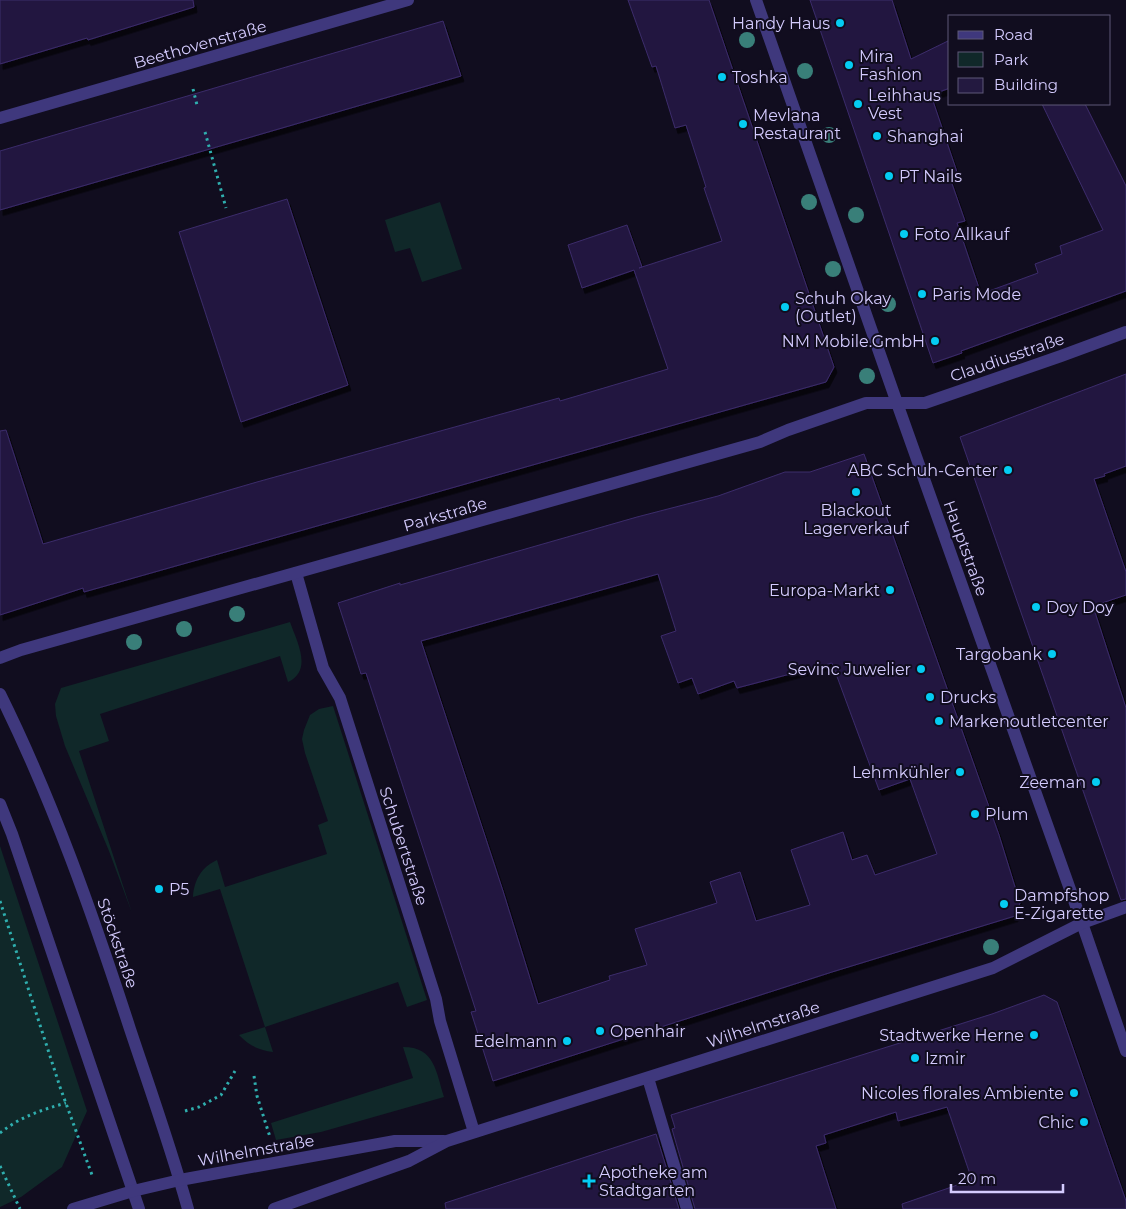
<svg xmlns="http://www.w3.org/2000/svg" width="1126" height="1209" viewBox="0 0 1126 1209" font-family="Montserrat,sans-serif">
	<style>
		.green { fill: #102829 }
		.building { fill: #231940; stroke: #3c2b6b; fill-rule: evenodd; filter: url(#shadow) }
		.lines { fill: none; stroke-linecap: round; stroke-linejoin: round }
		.path { stroke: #2faeae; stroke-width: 3; stroke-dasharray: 2.5 4; stroke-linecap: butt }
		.lane { stroke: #3f387d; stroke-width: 12 }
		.street { stroke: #3f387d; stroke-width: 12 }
		.tree { fill: #397f79 }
		.poi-dot { fill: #04ccf2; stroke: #110d1f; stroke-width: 2 }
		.labels { text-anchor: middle; stroke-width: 4; stroke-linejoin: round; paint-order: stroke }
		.poi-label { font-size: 16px; fill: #d4cbfe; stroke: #110d1f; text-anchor: start }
		.street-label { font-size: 16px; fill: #d4cbfe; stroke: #110d1f }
	</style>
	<defs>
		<filter id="shadow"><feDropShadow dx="3" dy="5.5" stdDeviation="0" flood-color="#0009"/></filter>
	</defs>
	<rect width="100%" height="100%" fill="#110d1f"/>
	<g class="green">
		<path d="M440,202L462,269L422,282L410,248L395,252L385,220Z"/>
		<path d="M290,622C297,642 313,670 288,682L280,656L100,714L109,741L79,751L132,913L109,851L65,746L56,716L55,704L61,688Z"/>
		<path d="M333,706L427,1000L407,1007L398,982L265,1027L273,1052C259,1050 249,1046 239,1035L265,1027L220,889L193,897C194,881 201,867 217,860L225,887L327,854L318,825L328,821L305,753L302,739L304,730L310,715L319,709Z"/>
		<path d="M0,846L87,1111L62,1167L21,1197L0,1207Z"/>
		<path d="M403,1047C435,1047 436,1072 444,1097L321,1132L276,1140L271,1123L413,1078Z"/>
	</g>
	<g class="building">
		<path d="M0,0H193L194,7L88,40L87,38L0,64Z"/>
		<path d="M628,0H709L834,367L826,382L84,592L83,588L0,615V431L6,430L43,544L257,482L559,398L560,401L668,369L634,270L582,288L568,245L627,225L642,267L639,268L722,241L704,188L706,187L686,125L675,128L656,66L652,67Z"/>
		<path d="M810,0H892L911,59L950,40V88L931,95L958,175L950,178L965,221L957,223L981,294L1038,273L1035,264L1062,254L1060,246L1103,230L1042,104H1085L1126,186V291L961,351L962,353L933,363Z"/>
		<path d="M443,21L461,76L0,210V151Z"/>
		<path d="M287,199L348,385L241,422L179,232Z"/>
		<path d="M1126,374V466L1104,474L1105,476L1094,479L1126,572V595L1093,606L1126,708V899L1121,900L960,437Z"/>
		<path d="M864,454L999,835L1020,903L1015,916L832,972L493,1081L471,1012L476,1011L366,673L361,674L338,603L400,583V585L637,517L718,496L785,472H810ZM658,574L676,631L661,636L678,683L692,678L698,694L734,681L737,688L832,663L879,790L910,779L937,854L875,875L867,855L852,860L843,832L791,850L810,905L756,921L740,872L710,882L717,903L635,929L647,965L609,976L610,980L538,1004L503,891L421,641Z"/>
		<path d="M1044,995L1057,1002L1126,1201V1209H903L902,1204L972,1180L947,1107L898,1121L896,1112L824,1135L826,1143L816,1146L836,1209H695L672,1129L675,1128L671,1115L992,1014Z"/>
		<path d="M656,1134L679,1209H446L445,1203Z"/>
	</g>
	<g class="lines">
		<g class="path">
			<path d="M193,89L197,105"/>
			<path d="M205,132L226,208"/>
			<path d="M0,901L60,1087L92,1175"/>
			<path d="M254,1076L257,1096L270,1137"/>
			<path d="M185,1111L199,1107L221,1095L235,1071"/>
			<path d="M0,1133C20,1117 41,1110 66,1103"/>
			<path d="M0,1166L20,1209"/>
		</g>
		<path class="lane" d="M648,1078L687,1209"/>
		<g class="street">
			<path d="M756,0L897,403L1082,923L1126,1051"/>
			<path d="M0,118L408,0"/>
			<path d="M296,573L323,668L340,698L436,999L440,1021L474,1132"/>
			<path d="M0,658L21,650L760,442L788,430L866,403H925L1061,356L1126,332"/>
			<path d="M0,694C53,801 93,915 130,1029C150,1089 171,1148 188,1209"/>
			<path d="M0,804L12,834L139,1209"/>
			<path d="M73,1209L133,1191L180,1180L395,1141H444"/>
			<path d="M274,1209L409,1161L447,1141L993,968L1082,923L1126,907"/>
		</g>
	</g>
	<g class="tree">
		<circle cx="747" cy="40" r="8"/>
		<circle cx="805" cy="71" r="8"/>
		<circle cx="829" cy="135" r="8"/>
		<circle cx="809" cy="202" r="8"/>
		<circle cx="856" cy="215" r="8"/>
		<circle cx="833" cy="269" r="8"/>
		<circle cx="888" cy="304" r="8"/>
		<circle cx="867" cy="376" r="8"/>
		<circle cx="237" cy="614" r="8"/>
		<circle cx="184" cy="629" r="8"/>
		<circle cx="134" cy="642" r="8"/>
		<circle cx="991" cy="947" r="8"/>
	</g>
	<g class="poi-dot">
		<circle cx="840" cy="23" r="5"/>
		<circle cx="849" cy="65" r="5"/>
		<circle cx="722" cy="77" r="5"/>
		<circle cx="858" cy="104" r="5"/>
		<circle cx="743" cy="124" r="5"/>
		<circle cx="877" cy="136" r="5"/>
		<circle cx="889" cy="176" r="5"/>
		<circle cx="904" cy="234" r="5"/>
		<circle cx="922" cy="294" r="5"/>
		<circle cx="785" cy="307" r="5"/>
		<circle cx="935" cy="341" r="5"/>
		<circle cx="1008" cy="470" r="5"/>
		<circle cx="856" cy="492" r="5"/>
		<circle cx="890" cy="590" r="5"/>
		<circle cx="1036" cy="607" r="5"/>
		<circle cx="1052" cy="654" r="5"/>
		<circle cx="921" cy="669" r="5"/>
		<circle cx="930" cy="697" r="5"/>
		<circle cx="939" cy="721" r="5"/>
		<circle cx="960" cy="772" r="5"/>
		<circle cx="1096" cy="782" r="5"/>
		<circle cx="975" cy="814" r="5"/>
		<circle cx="159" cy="889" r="5"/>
		<circle cx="1004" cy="904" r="5"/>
		<circle cx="600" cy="1031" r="5"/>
		<circle cx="1034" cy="1035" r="5"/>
		<circle cx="567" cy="1041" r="5"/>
		<circle cx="915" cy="1058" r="5"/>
		<circle cx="1074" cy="1093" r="5"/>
		<circle cx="1084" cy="1122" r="5"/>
		<path d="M586.5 1173.5h5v5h5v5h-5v5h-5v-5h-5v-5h5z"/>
	</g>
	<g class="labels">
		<g class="poi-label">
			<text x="830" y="29" text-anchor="end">Handy Haus</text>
			<text x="859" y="62">Mira<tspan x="859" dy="18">Fashion</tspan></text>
			<text x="732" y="83">Toshka</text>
			<text x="868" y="101">Leihhaus<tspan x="868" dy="18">Vest</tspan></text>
			<text x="753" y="121">Mevlana<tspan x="753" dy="18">Restaurant</tspan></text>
			<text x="887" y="142">Shanghai</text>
			<text x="899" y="182">PT Nails</text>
			<text x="914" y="240">Foto Allkauf</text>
			<text x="932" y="300">Paris Mode</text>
			<text x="795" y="304">Schuh Okay<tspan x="795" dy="18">(Outlet)</tspan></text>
			<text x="925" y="347" text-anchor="end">NM Mobile.GmbH</text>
			<text x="998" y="476" text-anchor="end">ABC Schuh-Center</text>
			<text x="856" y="516" text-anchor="middle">Blackout<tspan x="856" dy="18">Lagerverkauf</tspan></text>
			<text x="880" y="596" text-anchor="end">Europa-Markt</text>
			<text x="1046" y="613">Doy Doy</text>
			<text x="1042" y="660" text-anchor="end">Targobank</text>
			<text x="911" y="675" text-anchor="end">Sevinc Juwelier</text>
			<text x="940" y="703">Drucks</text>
			<text x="949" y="727">Markenoutletcenter</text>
			<text x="950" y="778" text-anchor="end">Lehmkühler</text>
			<text x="1086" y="788" text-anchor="end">Zeeman</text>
			<text x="985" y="820">Plum</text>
			<text x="169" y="895">P5</text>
			<text x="1014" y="901">Dampfshop<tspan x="1014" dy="18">E-Zigarette</tspan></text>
			<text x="610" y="1037">Openhair</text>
			<text x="1024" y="1041" text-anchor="end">Stadtwerke Herne</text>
			<text x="557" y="1047" text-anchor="end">Edelmann</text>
			<text x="925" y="1064">Izmir</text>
			<text x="1064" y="1099" text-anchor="end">Nicoles florales Ambiente</text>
			<text x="1074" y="1128" text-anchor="end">Chic</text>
			<text x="599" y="1178">Apotheke am<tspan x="599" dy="18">Stadtgarten</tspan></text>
		</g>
		<g class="street-label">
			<text transform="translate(200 44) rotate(-16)" y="6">Beethovenstraße</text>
			<text transform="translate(1007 357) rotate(-19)" y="6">Claudiusstraße</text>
			<text transform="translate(445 514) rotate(-16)" y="6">Parkstraße</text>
			<text transform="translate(966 548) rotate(70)" y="6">Hauptstraße</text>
			<text transform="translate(404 846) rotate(72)" y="6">Schubertstraße</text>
			<text transform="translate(118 943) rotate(71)" y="6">Stöckstraße</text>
			<text transform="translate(763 1024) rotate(-18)" y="6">Wilhelmstraße</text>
			<text transform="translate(256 1150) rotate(-10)" y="6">Wilhelmstraße</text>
		</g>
	</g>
	<rect x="948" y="15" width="162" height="90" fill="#110d1f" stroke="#5f5978"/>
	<rect x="958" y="31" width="25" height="8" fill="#3f387d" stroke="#5f5978"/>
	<text x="994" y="40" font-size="15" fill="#d4cbfe">Road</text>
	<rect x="958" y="52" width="25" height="15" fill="#102829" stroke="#5f5978"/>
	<text x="994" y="65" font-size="15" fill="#d4cbfe">Park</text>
	<rect x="958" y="78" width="25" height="15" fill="#231940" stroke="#5f5978"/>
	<text x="994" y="90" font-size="15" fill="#d4cbfe">Building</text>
	<path d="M951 1184v8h112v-8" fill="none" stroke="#d4cbfe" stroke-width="2.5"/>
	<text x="958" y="1184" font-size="15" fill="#d4cbfe" stroke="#110d1f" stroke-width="4" paint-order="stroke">20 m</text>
</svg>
